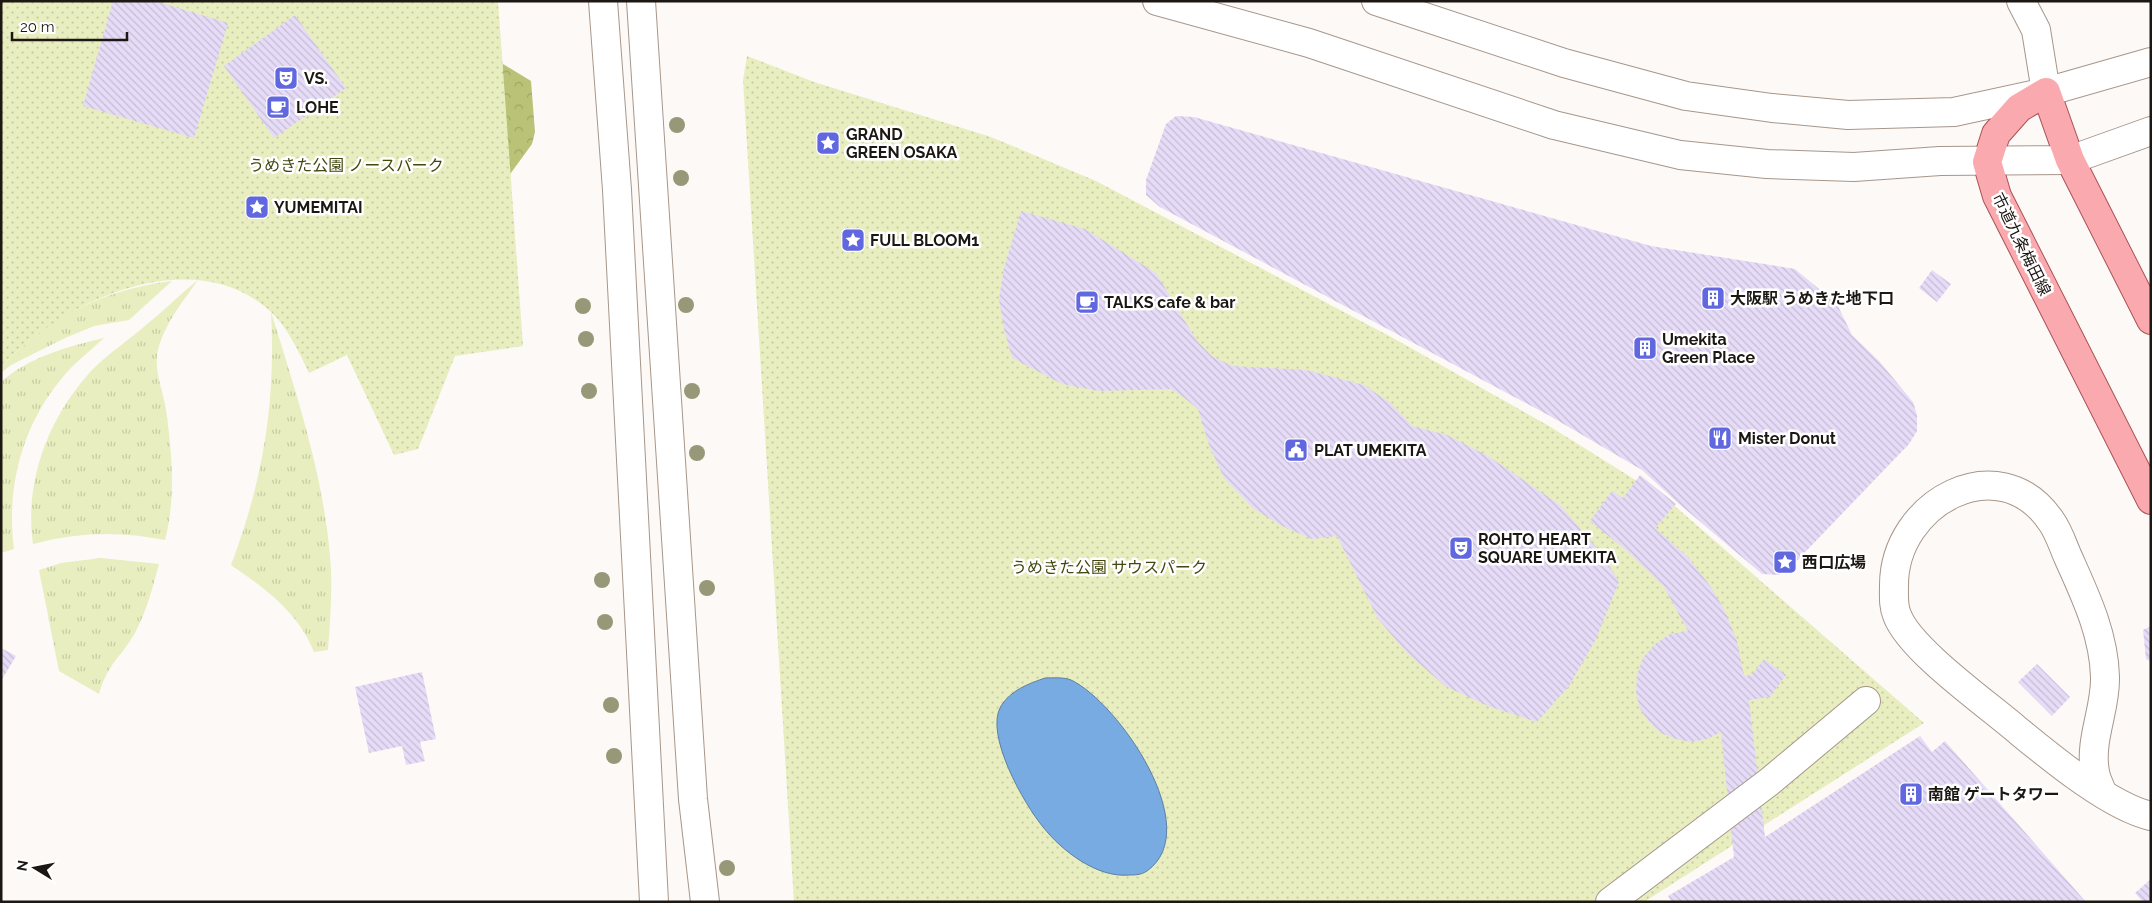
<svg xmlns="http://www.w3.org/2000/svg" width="2152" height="903" viewBox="0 0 2152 903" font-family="Raleway,'Noto Sans JP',sans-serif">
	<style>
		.grass { fill: url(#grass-tufts) }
		.forest { fill: url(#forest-crowns) }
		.park { fill: url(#park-dots) }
		.water { fill: #78abe2; stroke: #5d7fa4 }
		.building { fill: url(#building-back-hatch) }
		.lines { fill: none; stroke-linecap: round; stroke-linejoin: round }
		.minor-casing { stroke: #a7968a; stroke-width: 30 }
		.major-casing { stroke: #ab5255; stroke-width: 30 }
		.minor { stroke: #fff; stroke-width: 28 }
		.major { stroke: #faaaaf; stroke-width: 28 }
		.tree { fill: #979877 }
		.labels { text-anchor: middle; stroke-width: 5; stroke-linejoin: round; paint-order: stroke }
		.poi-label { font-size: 16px; font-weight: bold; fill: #1d1713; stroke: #fff; text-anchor: start }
		.park-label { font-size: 16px; fill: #44480f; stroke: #fff }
		.street-label { font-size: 16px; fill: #1d1713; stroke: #fff }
	</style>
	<defs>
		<pattern id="grass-tufts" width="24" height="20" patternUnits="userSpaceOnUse" patternTransform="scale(1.25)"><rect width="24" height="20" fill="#e8eebf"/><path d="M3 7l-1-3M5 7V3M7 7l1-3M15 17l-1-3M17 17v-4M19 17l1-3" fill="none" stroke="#c7cba3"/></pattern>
		<pattern id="forest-crowns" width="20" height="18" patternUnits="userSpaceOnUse" patternTransform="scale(1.25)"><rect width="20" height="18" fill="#bac277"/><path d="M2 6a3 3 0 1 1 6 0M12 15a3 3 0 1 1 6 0" fill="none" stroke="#9fa666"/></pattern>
		<pattern id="park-dots" width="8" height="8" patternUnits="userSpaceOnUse" patternTransform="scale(1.25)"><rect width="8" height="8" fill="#e8eebf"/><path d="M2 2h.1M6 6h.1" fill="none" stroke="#c7cba3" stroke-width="1.8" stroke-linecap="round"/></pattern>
		<pattern id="building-back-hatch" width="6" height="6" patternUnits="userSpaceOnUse" patternTransform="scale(1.25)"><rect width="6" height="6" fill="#e6dcf8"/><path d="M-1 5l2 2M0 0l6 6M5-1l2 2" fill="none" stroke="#c5bcd4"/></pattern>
	</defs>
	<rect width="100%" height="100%" fill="#fdf9f6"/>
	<g class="grass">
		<path d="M198,280C184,300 166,322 159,346C152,368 163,389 166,410C172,452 176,499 165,540C120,531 78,532 33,544C24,480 49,416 93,369C109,353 129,340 146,325C164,311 180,294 198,280Z"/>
		<path d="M172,281L129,320L94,326L65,338L11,365L1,373V368C46,317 106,289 172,281Z"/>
		<path d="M271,312C297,396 326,482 331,570C332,597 330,623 328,650L314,652C299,613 265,588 231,565C263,481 276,402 271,312Z"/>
		<path d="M104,338C90,351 74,363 62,378C22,426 6,487 14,549L1,553V382C29,357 69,346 104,338Z"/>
		<path d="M101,558L159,564C153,586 147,610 136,631C122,657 108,662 99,694L59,671L39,570L61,563Z"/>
	</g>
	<path class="forest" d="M503,64L531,81L535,132L532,144L508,177L444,157Z"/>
	<g class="park">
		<path d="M1,1H498L523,346L455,356L418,449L394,455L347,355L309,373C299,352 288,328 271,312C194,240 60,301 1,368Z"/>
		<path d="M747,56L814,82L991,137L1096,181L1393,338L1549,426L1669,501L1924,723L1644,902H794L743,80Z"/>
	</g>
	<path class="water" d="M1045,678C1053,678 1064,677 1071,680C1118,702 1206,829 1147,871C1141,875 1135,875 1129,875C1097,878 1062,851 1043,827C1024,804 984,734 1001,706C1011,690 1028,684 1045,678Z"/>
	<g class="building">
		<path d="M113,1H155L228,23L194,138L83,106Z"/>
		<path d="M295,15L346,88L274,138L224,66Z"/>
		<path d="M1176,116L1194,117L1651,246L1795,269L1837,304L1852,335L1879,361L1913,402L1917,415V431L1909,444L1787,571L1778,575L1762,574L1678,503L1642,470L1550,416L1160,207L1146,195V180L1166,124Z"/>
		<path d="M1021,211L1085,229L1156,273L1197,341L1213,357L1233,366L1306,370L1364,385L1389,402L1412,426L1447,435L1488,456L1560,505L1602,554L1619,582L1596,639L1569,686L1537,722L1488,706L1445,686L1407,653L1378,619L1337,536L1312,539L1282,526L1254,509L1224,478L1209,445L1198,409L1182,396L1171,389L1099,391L1062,384L1012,358L1004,329L999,299L1004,268Z"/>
		<path d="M1932,270L1951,284L1937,302L1919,288Z"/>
		<path d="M1640,475L1676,504L1655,528L1688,557L1711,587L1725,611L1737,641L1744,676L1752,675L1764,659L1786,675L1770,697L1749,700L1765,837L1920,736L1932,752L1945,741L2086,902H1672L1668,896L1734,857L1721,732L1707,739L1691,742L1676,739L1661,733L1649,722L1640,709L1636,693L1637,675L1643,658L1655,644L1670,634L1688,631L1664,587L1626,550L1590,521L1612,491L1623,498Z"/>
		<path d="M2151,626V662L2146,659L2143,630Z"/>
		<path d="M1,648L16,656L1,681Z"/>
		<path d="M2037,664L2070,697L2052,716L2018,682Z"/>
		<path d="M422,672L436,739L420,742L425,761L406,765L402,746L369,753L355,687Z"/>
		<path d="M2151,879V902H2143L2135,893Z"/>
	</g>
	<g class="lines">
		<g class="minor-casing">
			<g id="minor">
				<path d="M603,1L617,190L654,902"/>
				<path d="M641,1L693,799L705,902"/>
				<path d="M1157,1L1309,43L1554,125L1680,155L1767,164L1854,167L1940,161L2070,160L2151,131"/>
				<path d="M1376,1L1564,63L1686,96L1772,108L1848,115L1954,112L2046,92L2151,62"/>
				<path d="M2021,1L2036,30L2046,92"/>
				<path d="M2102,792C2100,786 2096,779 2095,772C2089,740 2106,709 2105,677C2104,634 2085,595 2068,557C2063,546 2059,532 2051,521C1999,445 1894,503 1894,585C1894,595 1893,606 1897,615C1909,649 1987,704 2016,729C2049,756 2110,807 2151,816"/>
				<path d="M1610,902L1769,782L1866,701"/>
			</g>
		</g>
		<g class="major-casing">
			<path id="major" d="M2151,320L2070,160L2046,92L2019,108L1996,134L1987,162L1997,196L2151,500"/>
		</g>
		<use href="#minor" class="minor"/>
		<use href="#major" class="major"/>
	</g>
	<g class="tree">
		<circle cx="677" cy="125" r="8"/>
		<circle cx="681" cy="178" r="8"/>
		<circle cx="686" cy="305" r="8"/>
		<circle cx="583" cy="306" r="8"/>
		<circle cx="586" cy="339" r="8"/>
		<circle cx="589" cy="391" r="8"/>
		<circle cx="692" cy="391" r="8"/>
		<circle cx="697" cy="453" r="8"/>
		<circle cx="602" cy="580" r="8"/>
		<circle cx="707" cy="588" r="8"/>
		<circle cx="605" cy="622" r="8"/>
		<circle cx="611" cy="705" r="8"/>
		<circle cx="614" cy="756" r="8"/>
		<circle cx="727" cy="868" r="8"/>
	</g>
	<defs>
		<g id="theatre-square" transform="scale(1.25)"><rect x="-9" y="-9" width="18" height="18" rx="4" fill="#6167df" stroke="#fff"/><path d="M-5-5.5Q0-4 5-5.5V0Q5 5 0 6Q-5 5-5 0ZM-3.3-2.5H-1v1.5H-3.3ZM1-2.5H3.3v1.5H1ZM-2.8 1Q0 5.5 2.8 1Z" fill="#fff"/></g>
		<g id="cafe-square" transform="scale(1.25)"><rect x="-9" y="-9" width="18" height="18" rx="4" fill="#6167df" stroke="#fff"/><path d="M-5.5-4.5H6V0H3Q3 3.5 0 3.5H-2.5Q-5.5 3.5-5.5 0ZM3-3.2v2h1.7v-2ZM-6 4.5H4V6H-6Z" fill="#fff"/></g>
		<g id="sight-square" transform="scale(1.25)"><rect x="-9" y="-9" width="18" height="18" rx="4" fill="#6167df" stroke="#fff"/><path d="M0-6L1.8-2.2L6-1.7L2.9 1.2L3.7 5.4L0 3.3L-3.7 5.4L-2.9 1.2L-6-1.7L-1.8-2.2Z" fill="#fff"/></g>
		<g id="building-square" transform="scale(1.25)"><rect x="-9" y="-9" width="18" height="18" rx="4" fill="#6167df" stroke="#fff"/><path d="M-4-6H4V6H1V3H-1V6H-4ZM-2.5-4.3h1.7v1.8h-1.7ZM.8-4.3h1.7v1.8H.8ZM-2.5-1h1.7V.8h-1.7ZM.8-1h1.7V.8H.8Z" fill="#fff"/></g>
		<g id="restaurant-square" transform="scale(1.25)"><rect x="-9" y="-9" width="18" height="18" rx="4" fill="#6167df" stroke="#fff"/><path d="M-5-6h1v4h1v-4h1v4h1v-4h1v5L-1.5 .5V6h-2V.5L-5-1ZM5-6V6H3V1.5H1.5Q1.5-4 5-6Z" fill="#fff"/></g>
		<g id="civic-square" transform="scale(1.25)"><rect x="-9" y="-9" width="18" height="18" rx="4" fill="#6167df" stroke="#fff"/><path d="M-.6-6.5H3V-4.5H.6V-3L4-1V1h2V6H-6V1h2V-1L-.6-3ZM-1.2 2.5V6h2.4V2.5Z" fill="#fff"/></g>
	</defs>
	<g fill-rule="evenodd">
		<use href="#theatre-square" x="286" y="78"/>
		<use href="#cafe-square" x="278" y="107"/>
		<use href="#sight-square" x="828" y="143"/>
		<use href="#sight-square" x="257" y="207"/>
		<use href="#sight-square" x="853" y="240"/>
		<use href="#building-square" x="1713" y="298"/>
		<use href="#cafe-square" x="1087" y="302"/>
		<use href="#building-square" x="1645" y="348"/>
		<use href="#restaurant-square" x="1720" y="438"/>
		<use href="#civic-square" x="1296" y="450"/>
		<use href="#theatre-square" x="1461" y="548"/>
		<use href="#sight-square" x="1785" y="562"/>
		<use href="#building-square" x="1911" y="794"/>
	</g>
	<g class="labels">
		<g class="poi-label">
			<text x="304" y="84">VS.</text>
			<text x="296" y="113">LOHE</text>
			<text x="846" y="140">GRAND<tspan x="846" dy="18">GREEN OSAKA</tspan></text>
			<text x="274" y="213">YUMEMITAI</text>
			<text x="870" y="246">FULL BLOOM1</text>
			<text x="1730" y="304">大阪駅 うめきた地下口</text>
			<text x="1104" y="308">TALKS cafe &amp; bar</text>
			<text x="1662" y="345">Umekita<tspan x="1662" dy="18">Green Place</tspan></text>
			<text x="1738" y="444">Mister Donut</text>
			<text x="1314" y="456">PLAT UMEKITA</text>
			<text x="1478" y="545">ROHTO HEART<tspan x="1478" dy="18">SQUARE UMEKITA</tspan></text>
			<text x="1802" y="568">西口広場</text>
			<text x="1928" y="800">南館 ゲートタワー</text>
		</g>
		<g class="park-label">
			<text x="346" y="171">うめきた公園 ノースパーク</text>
			<text x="1109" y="573">うめきた公園 サウスパーク</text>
		</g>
		<g class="street-label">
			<text transform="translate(2022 244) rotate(64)" y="6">市道九条梅田線</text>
		</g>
	</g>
	<rect width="2152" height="903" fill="none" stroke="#1d1713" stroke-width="5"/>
	<g transform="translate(35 868) rotate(280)" stroke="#ffffff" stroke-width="4" paint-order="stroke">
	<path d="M0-4L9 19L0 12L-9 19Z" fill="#1d1713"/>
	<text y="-8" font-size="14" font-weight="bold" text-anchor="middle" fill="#1d1713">N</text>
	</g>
	<path d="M12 32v8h115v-8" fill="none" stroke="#1d1713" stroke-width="2.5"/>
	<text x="20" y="32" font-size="15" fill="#1d1713" stroke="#ffffff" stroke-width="4" paint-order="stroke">20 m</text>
</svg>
